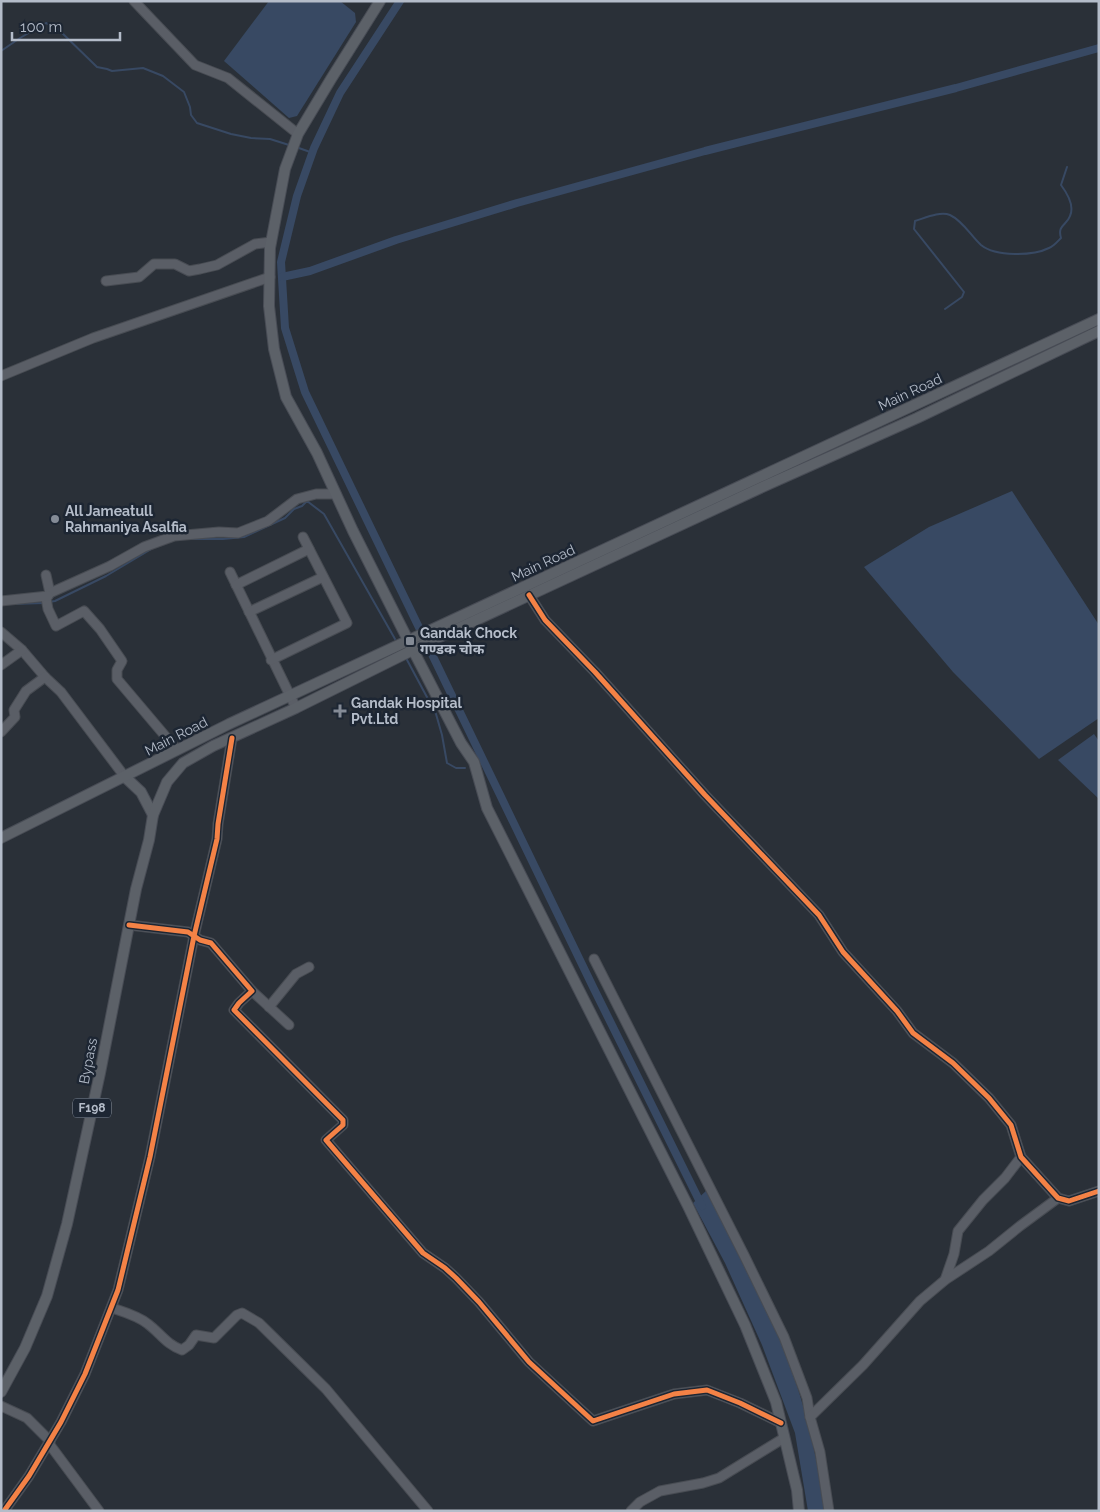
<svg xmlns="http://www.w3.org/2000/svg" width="1100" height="1512" viewBox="0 0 1100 1512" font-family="Raleway,'Noto Sans Devanagari',sans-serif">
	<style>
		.water { fill: #384963 }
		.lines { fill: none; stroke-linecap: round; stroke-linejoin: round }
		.stream { stroke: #384963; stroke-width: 2 }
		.canal { stroke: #384963; stroke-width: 8 }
		.minor-casing { stroke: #484c53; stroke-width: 11 }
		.major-casing { stroke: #484c55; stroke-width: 12 }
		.minor { stroke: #5a5e66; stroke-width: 9 }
		.major { stroke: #5c6168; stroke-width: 10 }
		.cycleway-casing { stroke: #1d2633; stroke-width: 8 }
		.cycleway { stroke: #f48246; stroke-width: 5 }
		.poi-dot { fill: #848b96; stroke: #1d2633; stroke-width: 2 }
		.labels { text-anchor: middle; stroke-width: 5; stroke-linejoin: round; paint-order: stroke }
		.shield { fill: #1d2633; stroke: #878f9c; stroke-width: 1 }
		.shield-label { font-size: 12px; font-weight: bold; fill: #b4bcc9 }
		.street-label { font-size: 14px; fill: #b4bcc9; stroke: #1d2633 }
		.poi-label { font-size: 14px; font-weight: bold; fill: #b4bcc9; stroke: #1d2633; text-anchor: start }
	</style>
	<rect width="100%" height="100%" fill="#2a3038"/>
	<g class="water">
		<path d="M269,1H340L355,13L356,22L297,116L289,118L224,61Z"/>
		<path d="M1012,491L1099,625V718L1039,759L953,672L864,567L929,527Z"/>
		<path d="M1094,734L1099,741V799L1058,760Z"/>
		<path d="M707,1190C737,1251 772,1312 794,1377C809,1420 818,1466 826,1511H808L795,1433L762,1345L725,1263L693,1203Z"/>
	</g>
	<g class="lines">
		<g class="stream">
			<path d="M1,51L20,38L46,23L58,29L97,67L107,69L112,71L143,68L163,76L184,92L190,107L191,115L197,123L231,134L251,138L270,139L289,145"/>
			<path d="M296,147L313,153"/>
			<path d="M945,309L962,297L964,292L914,229L915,221C925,218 940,211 950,215C963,221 971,236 981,245C996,257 1033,256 1049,248C1054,246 1058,241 1061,238C1057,225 1067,225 1070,216C1075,205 1067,193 1061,185L1067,167"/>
			<path d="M191,539H223L244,537L285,518L294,509L302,506L307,501L324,514L395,639"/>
			<path d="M49,602L55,601L106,576L153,548"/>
			<path d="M11,604L44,603"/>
			<path d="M406,658L436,714L442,735L447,763L456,768H465"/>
		</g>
		<g class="canal">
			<path d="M400,1L340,93L314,148L297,196L281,262L285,328L305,392L593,987L702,1206"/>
			<path d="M282,277L310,271L396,240L517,203L705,151L956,88L1099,48"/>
		</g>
		<g class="minor-casing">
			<g id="minor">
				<path d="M134,1L195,65L228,78L298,134"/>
				<path d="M106,281L139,277L154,264H175L189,271L200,269L217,265L255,244L271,242"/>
				<path d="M1,376L93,338L270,277"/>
				<path d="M230,572L296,708"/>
				<path d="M46,575L50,593L46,598L48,609L56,626L84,611L100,629L122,661L117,670V679L177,750"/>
				<path d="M236,585L309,549"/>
				<path d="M50,593L110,566L144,547L174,536L219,532L238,533L268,521L297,499L316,494H336"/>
				<path d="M529,595L545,620L595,672L705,795L819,915L843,952L897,1011L913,1033L953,1063L989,1098L1011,1125L1021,1157L1058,1198L1069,1201L1099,1191"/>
				<path d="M1,601L48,596"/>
				<path d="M249,612L323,577"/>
				<path d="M1,632L22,650L45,677L61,692L125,777"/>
				<path d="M271,660L347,623L303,537"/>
				<path d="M1,665L22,650"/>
				<path d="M1,732L15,717L14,710L26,691L45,677"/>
				<path d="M129,925L188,932L200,940L211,943L252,991L239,1003L234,1010L343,1120V1125L326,1140L423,1253L445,1268L456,1278L479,1302L529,1362L593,1421L674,1394L707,1390L740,1403L781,1423"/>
				<path d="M594,959L744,1255L784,1337L807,1398L810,1417L820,1452L829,1511"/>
				<path d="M252,991L289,1025"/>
				<path d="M269,1007L296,974L309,967"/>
				<path d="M945,1280L954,1254L958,1231L983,1200L1005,1178L1021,1157"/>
				<path d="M112,1308C124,1312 138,1316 148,1324C160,1333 167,1345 182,1350L189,1345L196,1335L214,1338L237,1315L242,1313L259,1323L326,1389L428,1511"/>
				<path d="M1,1406L27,1418L50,1441V1445L99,1511"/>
				<path d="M810,1417L863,1365L920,1301L945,1280L989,1251L1020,1226L1058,1198"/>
				<path d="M4,1511L29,1476L61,1422L85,1374L118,1290L150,1157L194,936L217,839L218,824L232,738"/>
				<path d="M631,1511L640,1502L660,1491L703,1483L719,1478L784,1438"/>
			</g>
		</g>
		<g class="major-casing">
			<g id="major">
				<path d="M380,1L331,79L298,134L285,169L270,248L269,306L274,349L286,397L317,453L353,531L413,650L461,743L474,762L487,808L688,1206L745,1325L776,1402L797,1490L799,1511"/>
				<path d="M125,777L141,792L153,815"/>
				<path d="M1,838L229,724L1099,319"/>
				<path d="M1,1392L25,1348L47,1296L67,1224L100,1073L136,889L149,840L153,815L167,782L183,763L213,746L296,708L431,641L769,484L917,418L1099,331"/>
			</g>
		</g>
		<use href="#minor" class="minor"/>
		<use href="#major" class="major"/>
		<g class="cycleway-casing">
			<g id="cycleway">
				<path d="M529,595L545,620L595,672L705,795L819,915L843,952L897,1011L913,1033L953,1063L989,1098L1011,1125L1021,1157L1058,1198L1069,1201L1099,1191"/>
				<path d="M129,925L188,932L200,940L211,943L252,991L239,1003L234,1010L343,1120V1125L326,1140L423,1253L445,1268L456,1278L479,1302L529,1362L593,1421L674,1394L707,1390L740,1403L781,1423"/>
				<path d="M4,1511L29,1476L61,1422L85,1374L118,1290L150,1157L194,936L217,839L218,824L232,738"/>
			</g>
		</g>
		<use href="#cycleway" class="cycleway"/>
	</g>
	<g class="poi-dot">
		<circle cx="55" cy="519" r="5"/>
		<rect x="405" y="636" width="10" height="10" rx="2.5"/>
		<path d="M337.5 703.5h5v5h5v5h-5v5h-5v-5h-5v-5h5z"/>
	</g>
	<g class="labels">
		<rect class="shield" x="73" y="1098.5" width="38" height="19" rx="4"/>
		<g class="shield-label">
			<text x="92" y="1112">F198</text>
		</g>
		<g class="street-label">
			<text transform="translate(910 392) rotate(-25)" y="5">Main Road</text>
			<text transform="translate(543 563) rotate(-25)" y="5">Main Road</text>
			<text transform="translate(176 736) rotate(-27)" y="5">Main Road</text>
			<text transform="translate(88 1061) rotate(-79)" y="5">Bypass</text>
		</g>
		<g class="poi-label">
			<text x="65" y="516">All Jameatull<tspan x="65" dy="16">Rahmaniya Asalfia</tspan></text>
			<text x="420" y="638">Gandak Chock<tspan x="420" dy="16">गण्डक चोक</tspan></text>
			<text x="351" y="708">Gandak Hospital<tspan x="351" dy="16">Pvt.Ltd</tspan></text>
		</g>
	</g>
	<rect width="1100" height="1512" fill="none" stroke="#b4bcc9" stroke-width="5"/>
	<path d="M12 32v8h108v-8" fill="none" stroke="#b4bcc9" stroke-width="2.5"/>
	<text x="20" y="32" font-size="15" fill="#b4bcc9" stroke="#1d2633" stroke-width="4" paint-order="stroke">100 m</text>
</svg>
